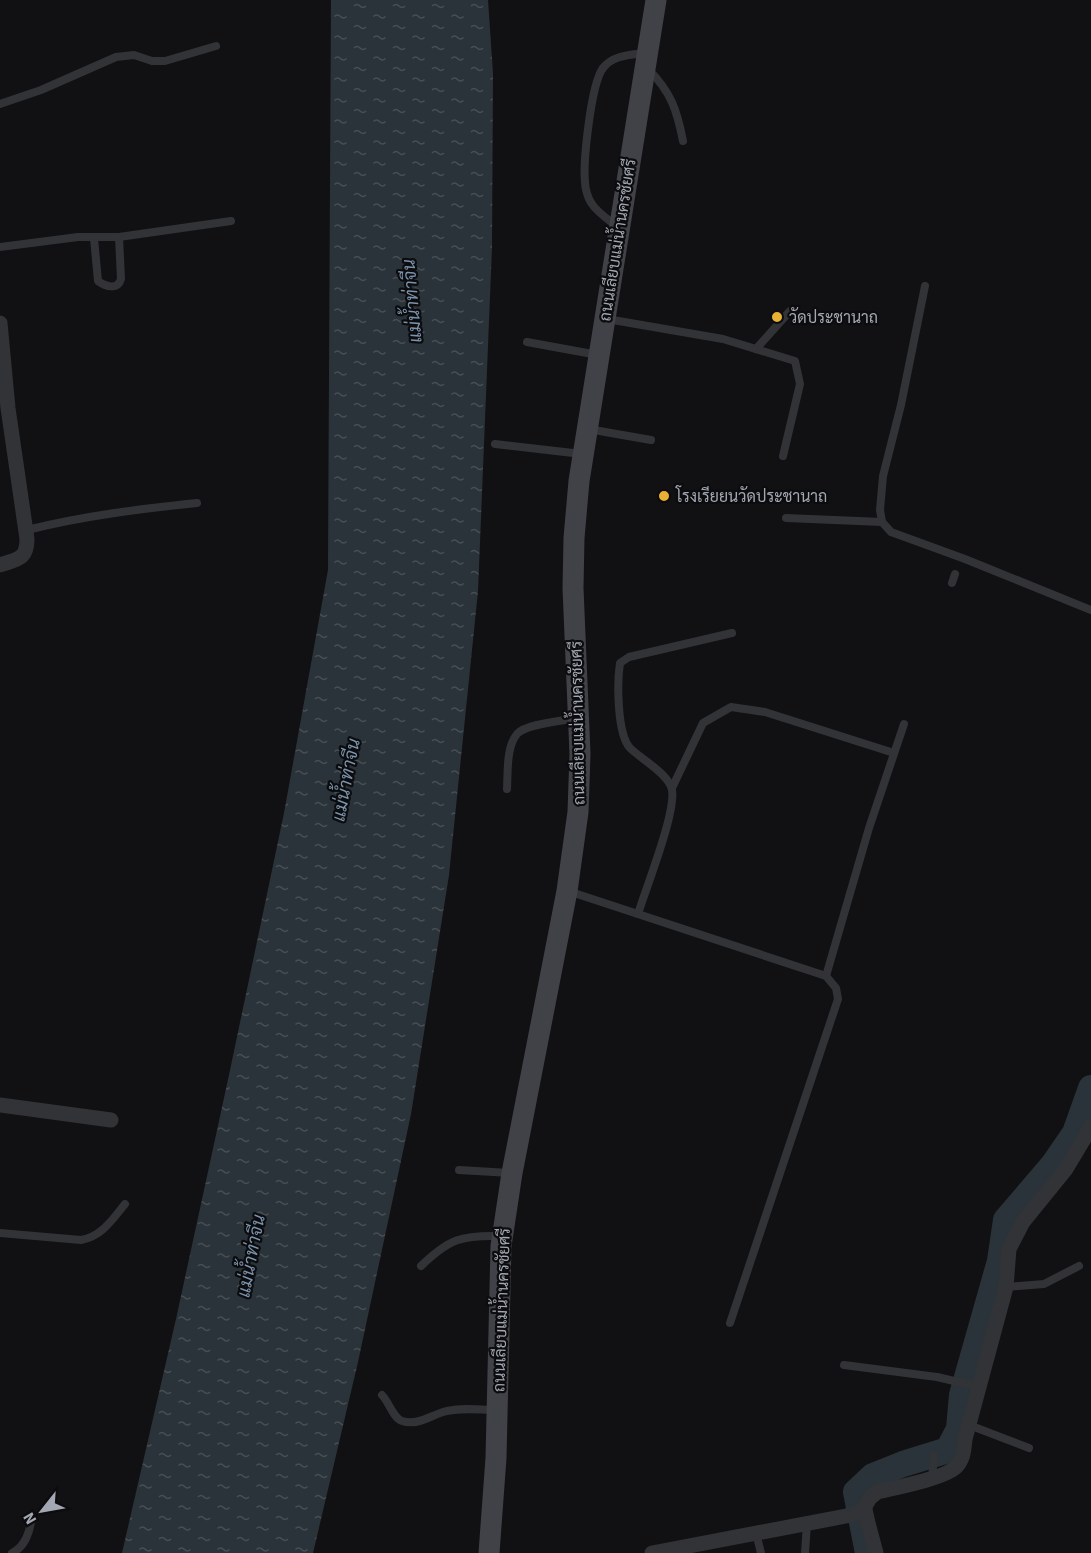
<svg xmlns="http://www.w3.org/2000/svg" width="1091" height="1553" viewBox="0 0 1091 1553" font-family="'Source Sans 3',Sarabun,sans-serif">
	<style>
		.water { fill: url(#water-ripples) }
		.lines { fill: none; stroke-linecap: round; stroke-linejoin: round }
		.river { stroke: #2b333a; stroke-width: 26 }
		.service { stroke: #323337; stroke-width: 8 }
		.minor { stroke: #323337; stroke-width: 15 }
		.secondary { stroke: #404247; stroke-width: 21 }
		.poi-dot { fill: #e8b134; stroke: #0c0c0e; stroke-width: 2 }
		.labels { text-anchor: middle; stroke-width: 4.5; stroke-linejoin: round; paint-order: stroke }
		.street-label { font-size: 16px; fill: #a3a7b3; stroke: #0c0c0e }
		.poi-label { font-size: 16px; fill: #a3a7b3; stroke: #0c0c0e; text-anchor: start }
		.water-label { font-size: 18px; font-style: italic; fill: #7b94ad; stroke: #0c0c0e }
	</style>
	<defs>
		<pattern id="water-ripples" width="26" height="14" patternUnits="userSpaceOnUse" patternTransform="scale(1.5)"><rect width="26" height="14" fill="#2b333a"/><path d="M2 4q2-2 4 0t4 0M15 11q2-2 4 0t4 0" fill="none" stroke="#474e54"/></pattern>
	</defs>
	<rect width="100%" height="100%" fill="#111113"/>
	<path class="water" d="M331,0H488L493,74L492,247L478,591L449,875L411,1114L358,1362L313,1553H122L176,1319L229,1075L284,813L328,570Z"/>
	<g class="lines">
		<path class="river" d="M868,1553L856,1492L873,1476L903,1464L948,1450L959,1429L962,1395L1000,1261L1006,1220L1053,1165L1075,1133L1091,1088"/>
		<g class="service">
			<path d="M648,69C671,92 677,110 683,141"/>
			<path d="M0,104L41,90L116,57L134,55L152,61H165L216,46"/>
			<path d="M616,226C609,220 597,212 592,204C588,199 585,188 585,182C583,161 591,84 603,68C613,55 630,55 645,53"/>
			<path d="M94,238L98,281C106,287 118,290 121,279L119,237"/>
			<path d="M0,247L78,237H119L231,221"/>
			<path d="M925,286L901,405L883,476L880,510L882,522L891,532L965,559L1091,610"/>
			<path d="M607,319L723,339L795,361L800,384L783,456"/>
			<path d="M527,342L598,355"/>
			<path d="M756,349L790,311"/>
			<path d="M588,429L651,440"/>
			<path d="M495,444L582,454"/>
			<path d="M786,518L882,522"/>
			<path d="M27,530C83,516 139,509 197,503"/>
			<path d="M952,583L955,574"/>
			<path d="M672,788L703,723L731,707L765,712L894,753"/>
			<path d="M507,789C508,773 506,747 517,734C525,724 562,721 576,718"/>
			<path d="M568,891L826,976L836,988L838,999L730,1323"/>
			<path d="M638,914C646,888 676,813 672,790C669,774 641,759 630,748C617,734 617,682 620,663L629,657L732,633"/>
			<path d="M826,976L869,828L904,724"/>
			<path d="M459,1170L511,1173"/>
			<path d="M0,1233L81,1240C102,1236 112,1220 125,1204"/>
			<path d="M421,1266C449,1239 461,1235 500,1236"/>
			<path d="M1006,1287L1044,1284L1079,1266"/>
			<path d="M844,1365L937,1377L980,1387"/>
			<path d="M382,1395C389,1402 393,1418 402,1421C417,1426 430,1416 443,1412C459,1407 479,1410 496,1410"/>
			<path d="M969,1425L1029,1448"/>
			<path d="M932,1478L934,1456"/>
			<path d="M756,1533L761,1553"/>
			<path d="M12,1553C26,1546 30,1531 32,1516"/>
			<path d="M805,1553L807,1523"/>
		</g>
		<g class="minor">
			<path d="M0,323L8,408L27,539C27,560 17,559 0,565"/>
			<path d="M0,1105L111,1120"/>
			<path d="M864,1508L870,1498L877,1492C894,1488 947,1478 957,1466C964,1458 964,1448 965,1439L1006,1287L1009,1249L1023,1222L1066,1169L1091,1127"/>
			<path d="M652,1553L846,1516L861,1512L864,1508L876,1553"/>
		</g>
		<path class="secondary" d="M489,1553L496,1458L501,1246L512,1173L567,891L578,812L580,754L573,588L574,538L579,481L656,0"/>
	</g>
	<g class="poi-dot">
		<circle cx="777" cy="317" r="6"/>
		<circle cx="664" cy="496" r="6"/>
	</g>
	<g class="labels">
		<g class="street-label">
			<text transform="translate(617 240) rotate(-81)" y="6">ถนนเลียบแม่น้ำนครชัยศรี</text>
			<text transform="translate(577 723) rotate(-91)" y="6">ถนนเลียบแม่น้ำนครชัยศรี</text>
			<text transform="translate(501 1310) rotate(-88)" y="6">ถนนเลียบแม่น้ำนครชัยศรี</text>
		</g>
		<g class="poi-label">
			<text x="789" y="323">วัดประชานาถ</text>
			<text x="676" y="502">โรงเรียยนวัดประชานาถ</text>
		</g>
		<g class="water-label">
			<text transform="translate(412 301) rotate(-95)" y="6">แม่น้ำท่าจีน</text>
			<text transform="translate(346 780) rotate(-79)" y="6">แม่น้ำท่าจีน</text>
			<text transform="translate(251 1256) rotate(-79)" y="6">แม่น้ำท่าจีน</text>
		</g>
	</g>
	<g transform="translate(42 1511) rotate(239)" stroke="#0c0c0e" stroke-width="4.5" paint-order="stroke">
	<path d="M0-4.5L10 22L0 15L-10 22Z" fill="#a3a7b3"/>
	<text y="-9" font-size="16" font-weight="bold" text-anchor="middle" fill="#a3a7b3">N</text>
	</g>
</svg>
